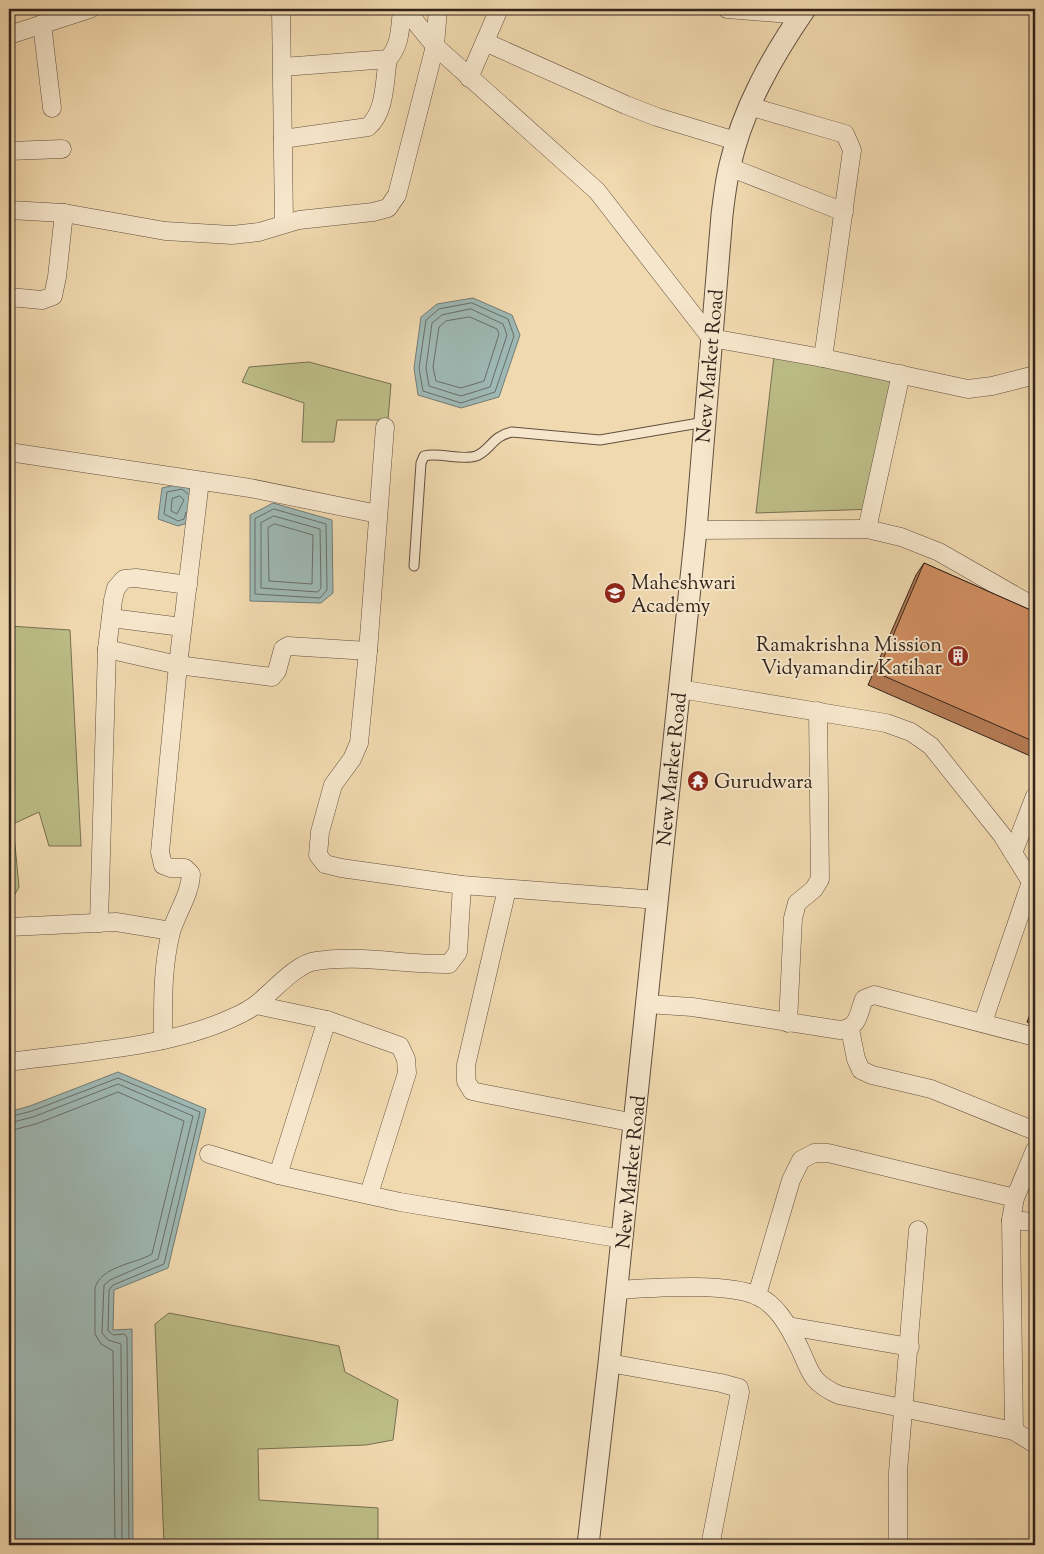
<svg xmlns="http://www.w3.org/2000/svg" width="1044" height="1554" viewBox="0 0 1044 1554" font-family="'Sorts Mill Goudy',serif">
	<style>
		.green { fill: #bdbe88; stroke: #777051 }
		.water { fill: #9eb8b4; stroke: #727c76 }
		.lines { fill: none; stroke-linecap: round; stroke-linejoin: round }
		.shore { stroke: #686e67; stroke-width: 1 }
		.service-casing { stroke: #61503f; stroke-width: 11 }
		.minor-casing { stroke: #61503f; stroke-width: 19 }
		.tertiary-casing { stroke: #61503f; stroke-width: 23 }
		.service { stroke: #f6e6cb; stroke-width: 9 }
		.minor { stroke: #f6e6cb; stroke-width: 18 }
		.tertiary { stroke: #f6e6cb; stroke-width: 21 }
		.wall { fill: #b57b54; stroke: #31231a }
		.building { fill: #d28f62; stroke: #31231a }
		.labels { text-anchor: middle; stroke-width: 4; stroke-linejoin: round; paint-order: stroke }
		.street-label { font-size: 20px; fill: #31231a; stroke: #f6e6cb }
		.poi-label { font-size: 20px; fill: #31231a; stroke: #f6e6cb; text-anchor: start }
	</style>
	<rect width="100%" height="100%" fill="#f1d9af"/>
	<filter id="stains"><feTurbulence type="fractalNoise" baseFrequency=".004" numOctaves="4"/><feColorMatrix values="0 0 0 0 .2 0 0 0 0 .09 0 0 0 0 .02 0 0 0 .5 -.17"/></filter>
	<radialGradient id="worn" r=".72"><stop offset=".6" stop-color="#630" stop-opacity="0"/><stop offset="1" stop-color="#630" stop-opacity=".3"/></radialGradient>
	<g class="green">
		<path d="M774,356L894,375L876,509L756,513Z"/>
		<path d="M309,362L391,384L388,420H337L334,442H302L304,403L242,382L249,367Z"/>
		<path d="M9,626L70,630L81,846H49L39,812L13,824L19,887L10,903Z"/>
		<path d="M169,1313L339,1346L345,1372L398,1400L393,1440L366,1445L258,1449L259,1500L378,1508V1545H164L155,1324Z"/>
	</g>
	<g class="water">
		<path d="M473,298L512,315L520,335L499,397L461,408L418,395L414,368L421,317L437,304Z"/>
		<path d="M184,483L198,495L188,523L178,526L158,519L162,488Z"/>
		<path d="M273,503L332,520L333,593L321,603L250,601V515Z"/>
		<path d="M118,1072L206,1109L168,1268L114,1290L113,1330L132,1329L133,1545H9V1112L30,1106Z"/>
	</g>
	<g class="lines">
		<g class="shore">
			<path d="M472,303L508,319L514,336L495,392L461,403L423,391L419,368L426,320L439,309Z"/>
			<path d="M471,309L503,324L507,335L490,387L461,396L429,386L426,368L432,323L442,315Z"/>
			<path d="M470,317L497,329L499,334L484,381L461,388L436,381L433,367L439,327L446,321Z"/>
			<path d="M180,496L184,500L177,514L171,511L172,499Z"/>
			<path d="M274,509L326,524L327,590L320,598L255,594V519Z"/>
			<path d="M186,512L184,519L178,521L164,514L167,492L182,489L188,494"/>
			<path d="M274,516L320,529L321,588L318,592L261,588V523Z"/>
			<path d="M275,524L313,535L312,584L269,581L268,528Z"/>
			<path d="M9,1117L32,1111L118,1078L200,1112L164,1264L113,1285L109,1290L108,1331L113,1335L124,1334L127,1337L129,1545"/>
			<path d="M9,1123L33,1117L118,1084L193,1116L158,1259L110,1280L104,1285L102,1333L108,1340L121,1344L122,1545"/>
			<path d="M9,1131L36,1124L118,1092L184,1121L152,1254C135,1264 101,1266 95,1288V1334L101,1344L113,1351L115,1545"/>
		</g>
		<g class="service-casing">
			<path id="service" d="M414,566L421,463L424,456C441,452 460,461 476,456C490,451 492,436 512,432L600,440L705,422"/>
		</g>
		<g class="minor-casing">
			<g id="minor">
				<path d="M281,9L284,223"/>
				<path d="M405,9L435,46L597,191L711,338L823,358L968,389L992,386L1035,375"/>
				<path d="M727,9L801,15"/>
				<path d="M42,24L52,108"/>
				<path d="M9,35L90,9"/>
				<path d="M485,42L626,105L657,117L736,141"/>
				<path d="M283,67L388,59C401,45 400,27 402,9"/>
				<path d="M469,78L499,9"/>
				<path d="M749,106L845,134L852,150L823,358"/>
				<path d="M283,139L368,127C386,111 384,82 388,59"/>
				<path d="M9,151L62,149"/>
				<path d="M729,167L844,212"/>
				<path d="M9,210L64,213L165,231L232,235L259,232L299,220L373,212L388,208L397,195L435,46L438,9"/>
				<path d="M9,297L42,300L53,296L57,277L64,213"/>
				<path d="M385,427L368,651L359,743L352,759L333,785L320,832L318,855L325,864L341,868L462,885L658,900"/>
				<path d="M9,452L250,488L378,514"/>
				<path d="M867,529L901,374"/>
				<path d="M696,530L867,529L901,537L939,552L1035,607"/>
				<path d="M111,618L182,627"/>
				<path d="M107,649L178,665L272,677L277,671L283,649L288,646L368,651"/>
				<path d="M680,689L886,723L911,732L931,746L1002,835L1031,882L1035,884"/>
				<path d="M1013,853L1035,796"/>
				<path d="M507,889L466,1065V1081L472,1091L486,1094L635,1123"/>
				<path d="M99,923L107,649L113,600L116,588L124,579L136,578L188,585"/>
				<path d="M9,927L116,922L171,931"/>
				<path d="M647,1004L692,1007L840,1030C859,1028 858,1014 864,999L874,995L1035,1037"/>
				<path d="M256,1005L327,1020L400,1046L406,1059L407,1073L369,1194"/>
				<path d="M983,1022L1031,882"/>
				<path d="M788,1023L793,918L797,903L814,889L820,879L818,711"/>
				<path d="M850,1029L856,1059L861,1070L872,1075L931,1089L1035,1131"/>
				<path d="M163,1040C163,1004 162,968 171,932C177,912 190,895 191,874L185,868H171L163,865L160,852L178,665L200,481"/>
				<path d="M9,1062C80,1052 166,1048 232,1018C241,1014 251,1009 258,1003C273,991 297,963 316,961C359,954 405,965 449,964L458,952L462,885"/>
				<path d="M209,1154L278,1175L400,1202L623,1239"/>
				<path d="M278,1175L327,1020"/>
				<path d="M1011,1220L1035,1222"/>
				<path d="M617,1290C652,1288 727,1282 757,1296C776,1304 787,1324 796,1341C811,1369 807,1381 839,1395L1014,1431L1035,1444"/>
				<path d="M757,1295L791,1180L801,1160L814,1153H828L1015,1198"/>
				<path d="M788,1326L910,1347"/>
				<path d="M609,1363L721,1383L739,1388L740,1392L711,1541L715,1545"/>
				<path d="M1014,1431L1011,1220L1015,1198L1035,1150"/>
				<path d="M898,1545V1472L918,1230"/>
			</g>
		</g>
		<g class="tertiary-casing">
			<path id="tertiary" d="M588,1545L609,1363L696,530L722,215C724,198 726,181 730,165C743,108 772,57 805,9"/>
		</g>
		<use href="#service" class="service"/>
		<use href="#minor" class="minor"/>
		<use href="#tertiary" class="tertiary"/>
	</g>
	<g class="wall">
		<path d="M924,563L1035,612V758L868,685L916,575Z"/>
		<path d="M1035,1003V1025L1027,1022Z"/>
	</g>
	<g class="building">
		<path d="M924,563L1035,612V742L877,673Z"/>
		<path d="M1035,1007V1017L1031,1016Z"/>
	</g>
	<defs>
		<g id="university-disc" transform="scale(1.125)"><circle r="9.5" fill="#8f2418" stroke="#f6e6cb"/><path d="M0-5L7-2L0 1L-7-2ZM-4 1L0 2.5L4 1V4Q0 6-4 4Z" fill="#fff"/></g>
		<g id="building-disc" transform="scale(1.125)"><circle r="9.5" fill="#8f2418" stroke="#f6e6cb"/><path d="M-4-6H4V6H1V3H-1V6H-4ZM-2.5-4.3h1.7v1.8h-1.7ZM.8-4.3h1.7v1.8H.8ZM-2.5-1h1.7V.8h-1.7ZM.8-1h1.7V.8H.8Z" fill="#fff"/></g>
		<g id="temple-disc" transform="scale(1.125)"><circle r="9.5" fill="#8f2418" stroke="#f6e6cb"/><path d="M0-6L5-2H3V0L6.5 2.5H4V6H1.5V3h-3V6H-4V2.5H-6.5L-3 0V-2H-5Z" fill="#fff"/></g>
	</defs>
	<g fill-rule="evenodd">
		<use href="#university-disc" x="615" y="593"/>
		<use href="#building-disc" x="958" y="656"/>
		<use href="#temple-disc" x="698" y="781"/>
	</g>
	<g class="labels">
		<g class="street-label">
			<text transform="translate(709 366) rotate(-85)" y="7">New Market Road</text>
			<text transform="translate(671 769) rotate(-84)" y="7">New Market Road</text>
			<text transform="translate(630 1172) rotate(-84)" y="7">New Market Road</text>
		</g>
		<g class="poi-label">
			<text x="631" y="589">Maheshwari<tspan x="631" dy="23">Academy</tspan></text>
			<text x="942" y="651" text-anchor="end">Ramakrishna Mission<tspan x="942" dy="23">Vidyamandir Katihar</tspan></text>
			<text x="714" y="788">Gurudwara</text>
		</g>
	</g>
	<rect width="1044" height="1554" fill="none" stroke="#f1d9af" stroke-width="30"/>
	<rect x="10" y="10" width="1024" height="1534" fill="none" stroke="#31231a" stroke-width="2.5"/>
	<rect x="15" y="15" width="1014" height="1524" fill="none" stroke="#31231a"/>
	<rect width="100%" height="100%" filter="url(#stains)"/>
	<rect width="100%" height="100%" fill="url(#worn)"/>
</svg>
